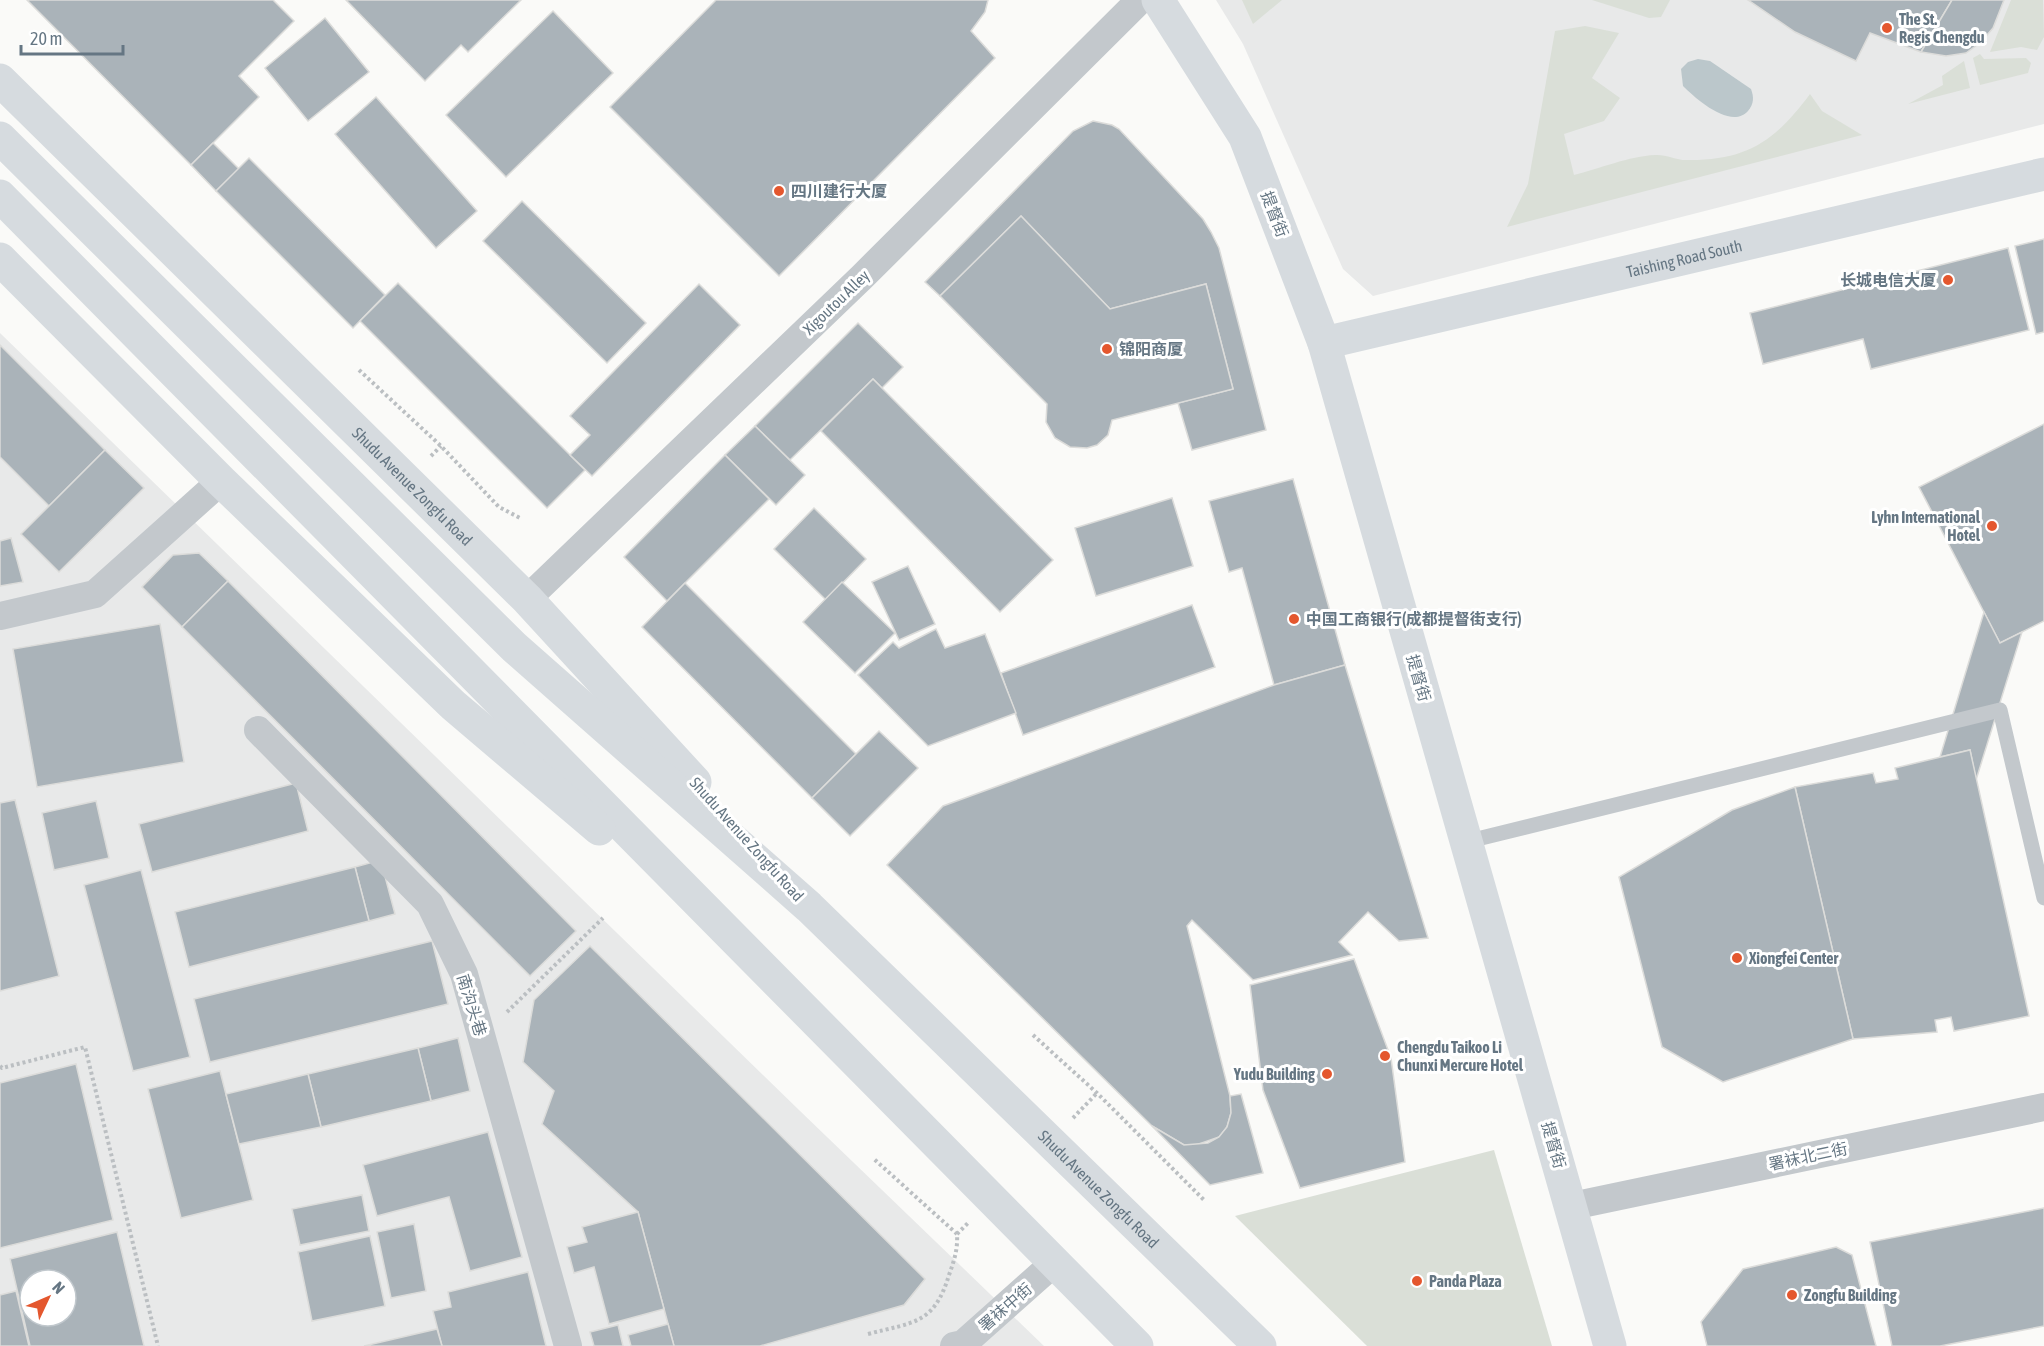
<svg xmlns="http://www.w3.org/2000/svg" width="2044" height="1346" viewBox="0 0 2044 1346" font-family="'Asap Condensed','Noto Sans SC',sans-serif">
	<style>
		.built { fill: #e8e9e9; fill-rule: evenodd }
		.green { fill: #dadfd7 }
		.water { fill: #bbc7cb }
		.building { fill: #aab3b9; stroke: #dcdcda; stroke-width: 1.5; fill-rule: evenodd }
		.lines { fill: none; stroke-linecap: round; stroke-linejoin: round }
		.path { stroke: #bbbfc2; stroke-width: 4; stroke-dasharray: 3 3; stroke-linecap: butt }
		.service { stroke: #c3c8cc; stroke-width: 15 }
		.minor { stroke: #c3c8cc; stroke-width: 28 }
		.secondary { stroke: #d6dbdf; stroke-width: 33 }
		.primary { stroke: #d6dbdf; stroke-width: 33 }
		.poi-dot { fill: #e4572e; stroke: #fff; stroke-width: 2 }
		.labels { text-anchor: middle; stroke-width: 6; stroke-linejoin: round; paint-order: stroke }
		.poi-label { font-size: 16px; font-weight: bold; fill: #657683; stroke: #fff; text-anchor: start }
		.street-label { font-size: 16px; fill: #657683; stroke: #fff }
	</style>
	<rect width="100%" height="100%" fill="#fafaf8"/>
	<g class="built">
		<path d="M1216,0H2044V124L1373,296L1343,269L1243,44Z"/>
		<path d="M0,333L799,1110L1044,1346H0ZM30,1280H66V1316H30Z"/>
	</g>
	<g class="green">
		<path d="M1242,0H1282L1253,24Z"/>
		<path d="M1592,0H1670L1661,17L1649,18Z"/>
		<path d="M2011,0H2043L2044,37L2037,50L2021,47L1990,52Z"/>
		<path d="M1585,26L1619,33L1592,78L1620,98L1604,121L1564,134L1574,175C1598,169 1630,156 1655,155C1665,154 1676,160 1686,160C1747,161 1775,141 1810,94L1822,111L1862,135L1507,227L1528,184L1555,31Z"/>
		<path d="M1980,54L1984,59L2026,58L2031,63L2028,73L1980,85L1973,58Z"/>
		<path d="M1964,61L1970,88L1908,104L1943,85L1942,76Z"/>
		<path d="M1494,1150L1552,1346H1367L1235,1216Z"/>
	</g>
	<path class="water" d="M1698,59L1710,61L1751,89C1754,97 1754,104 1748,111C1731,130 1696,99 1683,86L1681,69L1688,62Z"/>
	<g class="building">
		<path d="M27,0H273L294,21L239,76L259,97L191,165Z"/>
		<path d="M346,0H521L468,52L461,45L425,81Z"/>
		<path d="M716,0H988L985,12L971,31L995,58L779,276L610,107Z"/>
		<path d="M1748,0H1952L1921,52L1870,33L1856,61L1795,32Z"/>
		<path d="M1952,0H2004L1993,28L1981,42L1966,53L1946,56L1921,52Z"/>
		<path d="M553,11L613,73L506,177L446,115Z"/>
		<path d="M325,18L369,72L308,121L265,68Z"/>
		<path d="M376,97L477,211L436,248L335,134Z"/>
		<path d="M1093,121L1112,125L1119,129L1203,219L1211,232L1219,248L1266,430L1192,450L1178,403L1233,389L1206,284L1110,309L1021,216L940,296L925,282L1073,131Z"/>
		<path d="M213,143L239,169L216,191L191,165Z"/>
		<path d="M249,158L385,295L353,328L216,191Z"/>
		<path d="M522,201L646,323L607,363L483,241Z"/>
		<path d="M1021,216L1110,309L1206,284L1233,389L1112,420L1108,435L1097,445L1087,448L1070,447L1055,438L1046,422L1047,404L940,296Z"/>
		<path d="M2044,239V332L2036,334L2015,246Z"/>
		<path d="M2008,248L2029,330L1871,369L1863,339L1763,364L1750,313Z"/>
		<path d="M398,283L585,470L547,508L360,321Z"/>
		<path d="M699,284L740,325L592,476L570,455L590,435L570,416Z"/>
		<path d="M858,323L903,367L882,388L873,379L790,460L755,426Z"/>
		<path d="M0,345L105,450L49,506L0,457Z"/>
		<path d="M873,379L1053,560L1000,612L821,431Z"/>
		<path d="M2044,424V621L2000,643L1919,487Z"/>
		<path d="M755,426L805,475L776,505L725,455Z"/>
		<path d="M105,450L144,488L59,572L21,534Z"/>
		<path d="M725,455L769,499L667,601L624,557Z"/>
		<path d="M1293,479L1345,665L1274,685L1242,568L1229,572L1209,501Z"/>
		<path d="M1172,498L1193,566L1096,596L1075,528Z"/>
		<path d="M814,508L866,559L826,600L774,549Z"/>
		<path d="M11,538L23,582L0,586V541Z"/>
		<path d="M199,553L228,581L182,627L142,587L173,555Z"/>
		<path d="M908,566L935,624L899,640L872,582Z"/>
		<path d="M228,581L576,931L530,976L182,627Z"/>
		<path d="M842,582L895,633L855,673L803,622Z"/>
		<path d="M685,583L856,754L812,798L642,627Z"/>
		<path d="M1192,605L1215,667L1023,735L1001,673Z"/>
		<path d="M1984,612L2000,643L2022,632L1976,780L1970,750L1940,757Z"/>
		<path d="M160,624L184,762L37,787L13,649Z"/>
		<path d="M936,629L945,648L985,634L1016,713L928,746L858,675L893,642L899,648Z"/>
		<path d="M1345,665L1428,938L1399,941L1368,912L1339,942L1352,955L1253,980L1192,920L1187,926L1230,1096L1231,1113L1227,1127L1219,1137L1196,1145H1184L1152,1126L887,865L943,806L1274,685Z"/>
		<path d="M879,731L918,768L850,836L812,798Z"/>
		<path d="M1970,750L2029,1016L1954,1031L1951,1017L1935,1020L1937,1032L1853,1039L1795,787L1873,773L1876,783L1898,779L1895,768Z"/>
		<path d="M296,783L308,831L152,872L139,824Z"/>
		<path d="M1795,787L1853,1039L1723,1082L1662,1047L1619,877L1732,810Z"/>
		<path d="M15,800L59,976L0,991V803Z"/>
		<path d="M96,801L109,858L54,870L42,813Z"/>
		<path d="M373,862L382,865L395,914L369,921L355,867Z"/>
		<path d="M355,867L369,921L189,967L175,912Z"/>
		<path d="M141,870L190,1057L133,1071L84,885Z"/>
		<path d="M432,941L448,1004L210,1062L194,999Z"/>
		<path d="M590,946L925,1279L904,1305L760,1346H674L638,1212L542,1124L554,1091L523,1062L534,1000Z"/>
		<path d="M1354,959L1391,1058L1405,1162L1300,1188L1263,1090L1250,985Z"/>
		<path d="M458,1038L470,1091L431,1101L418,1048Z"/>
		<path d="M418,1048L431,1101L321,1127L308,1074Z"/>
		<path d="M76,1064L113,1220L0,1248V1083Z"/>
		<path d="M220,1071L253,1200L181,1218L148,1089Z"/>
		<path d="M308,1074L321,1127L239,1144L226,1094Z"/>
		<path d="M1241,1094L1263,1173L1210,1185L1152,1126L1184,1145L1208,1143L1219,1137L1227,1127L1231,1113L1230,1096Z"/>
		<path d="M488,1132L522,1257L470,1271L449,1197L377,1216L363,1165Z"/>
		<path d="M362,1195L369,1231L300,1245L292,1209Z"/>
		<path d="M2044,1208V1326L1940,1346H1892L1870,1242Z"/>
		<path d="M638,1212L664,1309L609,1324L594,1267L574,1273L567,1247L587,1242L582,1227Z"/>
		<path d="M414,1224L426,1291L391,1298L377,1232Z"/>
		<path d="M117,1232L144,1346H30L10,1259ZM30,1280H66V1316H30Z"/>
		<path d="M370,1236L385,1306L312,1321L298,1252Z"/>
		<path d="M1836,1247L1852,1255L1876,1346H1707L1701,1322L1743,1269Z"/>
		<path d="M528,1272L546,1346H442L433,1311L451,1307L448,1292Z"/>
		<path d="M16,1291L29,1346H0V1295Z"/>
		<path d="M668,1324L674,1346H631L628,1335Z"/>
		<path d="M618,1325L623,1346H594L590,1332Z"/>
		<path d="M437,1329L442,1346H364Z"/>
	</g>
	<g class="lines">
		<g class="path">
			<path d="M359,370L441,446L499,507L522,519"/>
			<path d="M431,456L441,446"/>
			<path d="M507,1012L603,918"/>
			<path d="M1033,1035L1097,1093L1205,1201"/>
			<path d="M0,1066L2,1068L85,1047L158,1346"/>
			<path d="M1073,1118L1097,1093"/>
			<path d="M957,1234L968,1223"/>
			<path d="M868,1334C913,1322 934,1325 949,1275C954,1261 958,1249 957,1234L874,1159"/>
		</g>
		<path class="service" d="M1465,842L2000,710L2044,898"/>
		<g class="minor">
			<path d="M527,599L862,277L1140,0"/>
			<path d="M0,616L95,594L221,481"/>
			<path d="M258,730L430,904L464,974L568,1346"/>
			<path d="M1572,1206L2044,1107"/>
			<path d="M954,1346L963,1344L1054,1263"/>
		</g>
		<g class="secondary">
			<path d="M1158,0L1245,137L1324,343L1610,1346"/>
			<path id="s1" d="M1324,343L2044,174"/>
		</g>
		<g class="primary">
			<path id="s2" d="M0,80L527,599L695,782"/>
			<path id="s3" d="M0,138L514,647L809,907L1260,1346"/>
			<path d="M0,196C380,578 756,964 1137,1346"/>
			<path d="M0,259L221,481L453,705L599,829"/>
		</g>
	</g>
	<g class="poi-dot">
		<circle cx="1887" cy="28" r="6"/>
		<circle cx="779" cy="191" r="6"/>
		<circle cx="1948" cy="280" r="6"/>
		<circle cx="1107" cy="349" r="6"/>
		<circle cx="1992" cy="526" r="6"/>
		<circle cx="1294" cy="619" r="6"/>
		<circle cx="1737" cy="958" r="6"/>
		<circle cx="1385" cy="1056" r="6"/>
		<circle cx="1327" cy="1074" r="6"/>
		<circle cx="1417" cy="1281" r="6"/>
		<circle cx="1792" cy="1295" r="6"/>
	</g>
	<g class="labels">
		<g class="poi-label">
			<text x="1899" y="25">The St.<tspan x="1899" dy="18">Regis Chengdu</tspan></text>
			<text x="791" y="197">四川建行大厦</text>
			<text x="1936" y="286" text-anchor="end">长城电信大厦</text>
			<text x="1119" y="355">锦阳商厦</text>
			<text x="1980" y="523" text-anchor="end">Lyhn International<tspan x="1980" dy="18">Hotel</tspan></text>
			<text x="1306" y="625">中国工商银行(成都提督街支行)</text>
			<text x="1749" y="964">Xiongfei Center</text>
			<text x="1397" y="1053">Chengdu Taikoo Li<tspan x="1397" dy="18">Chunxi Mercure Hotel</tspan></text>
			<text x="1315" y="1080" text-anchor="end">Yudu Building</text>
			<text x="1429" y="1287">Panda Plaza</text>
			<text x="1804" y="1301">Zongfu Building</text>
		</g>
		<g class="street-label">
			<text transform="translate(1275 214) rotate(69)" y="6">提督街</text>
			<text dy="6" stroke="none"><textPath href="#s1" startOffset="370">Taishing Road South</textPath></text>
			<text transform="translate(836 302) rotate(-44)" y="6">Xigoutou Alley</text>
			<text dy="6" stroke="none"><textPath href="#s2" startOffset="579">Shudu Avenue Zongfu Road</textPath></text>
			<text transform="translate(1419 678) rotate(74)" y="6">提督街</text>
			<text transform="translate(747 839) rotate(48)" y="6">Shudu Avenue Zongfu Road</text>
			<text transform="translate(472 1005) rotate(73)" y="6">南沟头巷</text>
			<text transform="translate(1554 1145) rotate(74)" y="6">提督街</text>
			<text transform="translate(1808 1156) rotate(-12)" y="6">署袜北二街</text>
			<text dy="6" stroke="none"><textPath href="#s3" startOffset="1521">Shudu Avenue Zongfu Road</textPath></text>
			<text transform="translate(1005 1307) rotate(-41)" y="6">署袜中街</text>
		</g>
	</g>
	<g transform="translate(48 1298) rotate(46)"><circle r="28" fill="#ffffff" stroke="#c1c8cd" stroke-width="1.5"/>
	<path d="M0-4.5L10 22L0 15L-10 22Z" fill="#e4572e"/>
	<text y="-9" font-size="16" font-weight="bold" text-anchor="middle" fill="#657683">N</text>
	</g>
	<path d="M21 45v9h102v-9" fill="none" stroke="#657683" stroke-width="3"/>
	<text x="30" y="45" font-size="18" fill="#657683" stroke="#ffffff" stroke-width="4.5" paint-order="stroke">20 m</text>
</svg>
